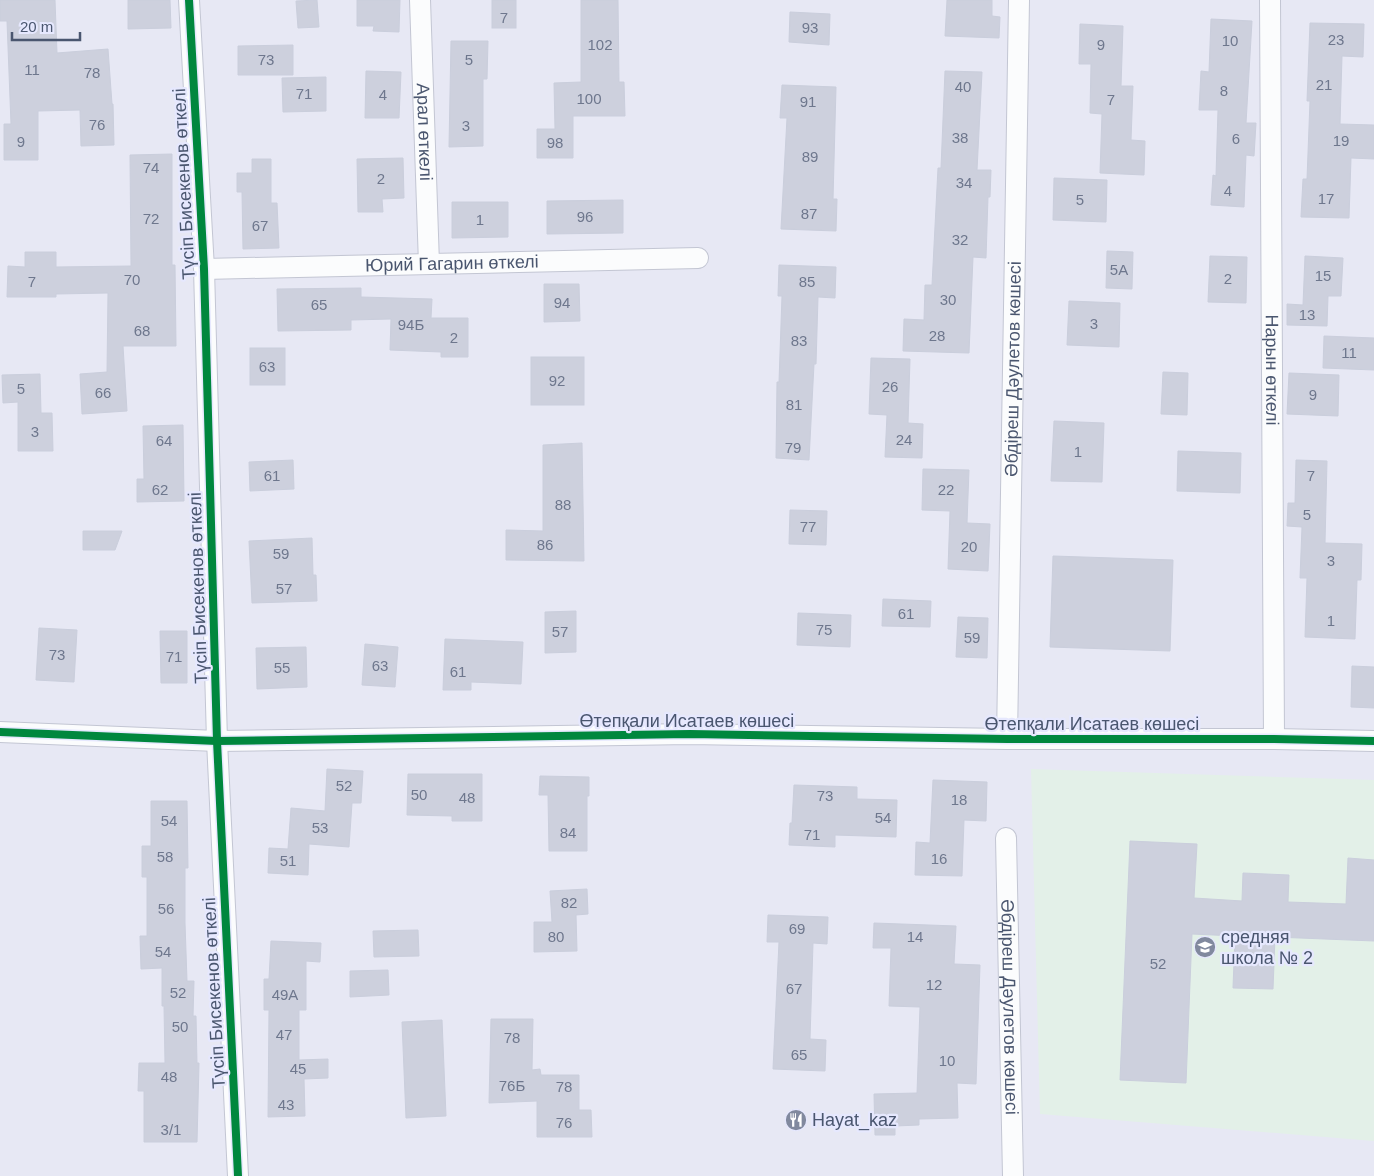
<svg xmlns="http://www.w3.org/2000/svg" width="1374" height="1176" viewBox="0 0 1374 1176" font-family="Helvetica,sans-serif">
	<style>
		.education { fill: #e3f0e8 }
		.building { fill: #cdd0dd; stroke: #cacedc }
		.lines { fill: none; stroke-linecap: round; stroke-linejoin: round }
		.street-casing { stroke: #c3c6d3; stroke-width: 22 }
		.street { stroke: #fbfcfd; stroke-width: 20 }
		.cycleway-casing { stroke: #e6e8fe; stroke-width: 11 }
		.cycleway { stroke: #00873e; stroke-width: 8 }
		.labels { text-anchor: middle; stroke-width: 4.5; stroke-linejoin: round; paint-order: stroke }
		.number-label { font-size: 15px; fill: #6e778d }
		.street-label { font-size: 18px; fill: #4a566f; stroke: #e6e8fe }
		.poi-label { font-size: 18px; fill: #4a566f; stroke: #e6e8fe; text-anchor: start }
	</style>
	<rect width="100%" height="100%" fill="#e7e8f4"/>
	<path class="education" d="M1031,769L1374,780V1141L1040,1114Z"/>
	<g class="building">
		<path d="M0,0H55L57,53L108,49L112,104H113L114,145L81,146L80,110L38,111V160H4V124H11L7,21H0Z"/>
		<path d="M128,0H170L171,28L128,29Z"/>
		<path d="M317,0L319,27L298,28L296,1Z"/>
		<path d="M357,0H400L399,32L373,31L374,26H357Z"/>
		<rect x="492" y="0" width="24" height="28"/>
		<path d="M581,0H618L619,82H624L625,116H573V158H537V129H555L554,83L581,82Z"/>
		<path d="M947,0H992V16L1000,17L999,38L945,36Z"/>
		<path d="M790,12L830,14L829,45L789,42Z"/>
		<path d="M1211,19L1252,21L1246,123H1256L1254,156L1246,155L1244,207L1211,205L1213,175L1216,176L1218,110H1199L1201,71L1209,72Z"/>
		<path d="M1310,23L1364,24L1363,57L1342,56L1340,124L1374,125V159L1351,158L1349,218L1301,217L1303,179H1307L1310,101H1307Z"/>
		<path d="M1080,24L1123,26L1121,86H1133L1131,140L1145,141L1144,175L1100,173L1102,114L1090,113L1091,64H1079Z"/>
		<path d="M451,41H488L487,79H483V146L449,147Z"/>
		<path d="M293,45V75H238V46Z"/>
		<path d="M366,71L401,72L399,118H365Z"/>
		<path d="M945,71L982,72L977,170H991L990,197H988L986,258L973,257L969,353L903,351L904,319L924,320L925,285H932L938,168H941Z"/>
		<path d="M326,77V111L283,112L282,78Z"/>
		<path d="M782,85L836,87L833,199H837L836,231L781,229L787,118H780Z"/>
		<path d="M172,154V265H175L176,346H123L127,411L82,414L80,374L107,372L108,293L56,294V297H7L8,266L25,267V252H56V267L131,266L130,155Z"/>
		<path d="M403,158L404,198L382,199L383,212H358L357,159Z"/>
		<path d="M252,159H271V203H277L279,248L243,249L242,192H237V173H252Z"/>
		<path d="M1054,178L1107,180L1106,222L1053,220Z"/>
		<path d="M623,200V233L547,234V201Z"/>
		<path d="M452,202H508V237L452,238Z"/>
		<path d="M1107,251L1133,252L1132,289L1106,288Z"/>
		<path d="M1210,256L1247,257L1246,303L1208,302Z"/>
		<path d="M1305,256L1343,258L1341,296H1328L1327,326L1287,325V304L1303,305Z"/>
		<path d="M779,265L836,267L835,298L818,297L816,364H814L809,460L776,458L777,382H779L782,296H778Z"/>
		<path d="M544,284H579L580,321L544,322Z"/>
		<path d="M361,288V297L432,299L431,318H468V357H441V352L390,350L391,319L351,320V330L278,331L277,289Z"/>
		<path d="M1069,301L1120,303L1119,347L1067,345Z"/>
		<path d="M1324,336L1374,338V370L1323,368Z"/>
		<rect x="250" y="348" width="35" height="37"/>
		<rect x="531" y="357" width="53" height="48"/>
		<path d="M871,358L910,359L908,423L923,424L922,458L885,457L887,415L869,414Z"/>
		<path d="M1163,372L1188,373L1187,415L1161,414Z"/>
		<path d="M1289,373L1339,375L1338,416L1287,414Z"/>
		<path d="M40,374L41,413H52L53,451H18V402L3,403L2,375Z"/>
		<path d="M1054,421L1104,423L1102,482L1051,481Z"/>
		<path d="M183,425L184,501L137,502V479H144L143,426Z"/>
		<path d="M582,443L584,561L506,560V530L543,531V445Z"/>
		<path d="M1178,451L1241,453L1240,493L1177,491Z"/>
		<path d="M293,460L294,489L250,491L249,462Z"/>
		<path d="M1296,460L1327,461L1325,543L1362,544L1361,580H1357L1355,639L1305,637L1307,578H1300L1302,527L1287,526L1288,503H1295Z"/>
		<path d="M923,469L969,470L967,523L990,524L988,571L948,569L950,511L922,510Z"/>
		<path d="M790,510L827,511L826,545L789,544Z"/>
		<path d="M83,531H122L115,550H83Z"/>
		<path d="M312,538L313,575H316L317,601L252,603L249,541Z"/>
		<path d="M1053,556L1173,560L1170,651L1050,647Z"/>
		<path d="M883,599L931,601L930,627L882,626Z"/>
		<path d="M576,611V652L545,653V612Z"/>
		<path d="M798,613L851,615L850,647L797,645Z"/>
		<path d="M958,617L988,618L987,658L956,657Z"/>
		<path d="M39,628L77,630L74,682L36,680Z"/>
		<path d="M160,631H187V683H161Z"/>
		<path d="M445,639L523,642L521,684L471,682V690H443Z"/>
		<path d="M365,644L398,647L395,687L362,685Z"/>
		<path d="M306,647L307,687L257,689L256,648Z"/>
		<path d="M1352,666L1374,667V708L1351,707Z"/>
		<path d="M327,769L363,771L361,803H352L349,847L309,844L308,875L268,873L269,848L288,849L291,808L325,811Z"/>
		<path d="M408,774H482V821H452V816L407,815Z"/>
		<path d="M540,776L589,777V796H587V851H549L548,795H539Z"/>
		<path d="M933,780L987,782L986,821L964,820L962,876L915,875L916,842L930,843Z"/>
		<path d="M794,785L857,787V799L897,800L896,837L835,835V847L789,845L790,823H792Z"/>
		<path d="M151,801H187L188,868H185V923L187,981H194L193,1016H196L197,1063H199L197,1142H144V1091H138L139,1063H165L164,1006H162V968L141,969L140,936H147V877H142V846H151Z"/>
		<path d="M1130,841L1197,844L1194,898L1242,901L1243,873L1289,875L1288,902L1346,904L1348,858L1374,860V941L1275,937L1273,989L1233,988L1235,936L1192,934L1186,1083L1120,1080Z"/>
		<path d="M587,889L588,914L576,915L577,951L534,952V922H552L550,891Z"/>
		<path d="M768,915L828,917L827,944L813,943L810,1039L826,1040L825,1071L773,1069L779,942H767Z"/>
		<path d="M874,923L956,926L954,964L980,965L976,1084L957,1083L958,1118L919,1119V1125L895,1126V1135H875L874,1094L917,1093L920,1007L889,1006L891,948H873Z"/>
		<path d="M418,930L419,956L374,957L373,931Z"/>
		<path d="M271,941L321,943L320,962L306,961V1010H299V1060L328,1059V1078L304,1079L305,1116L268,1117L269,1010H264V979H269Z"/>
		<path d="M388,970L389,995L350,997V971Z"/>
		<path d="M491,1019H533L532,1070L540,1069L541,1075H579V1110H591L592,1137H537V1101L489,1103Z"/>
		<path d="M442,1020L446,1116L406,1118L402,1022Z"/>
	</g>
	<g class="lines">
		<g class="street-casing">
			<g id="street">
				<path d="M189,0L204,269L217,741L238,1176"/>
				<path id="s1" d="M420,0L429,264"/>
				<path id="s2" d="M1270,0L1274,739"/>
				<path id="s3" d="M204,269L698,258"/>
				<path d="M0,732L217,741L690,734L1007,739H1274L1374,741"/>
				<path id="s4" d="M1007,739L1019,0"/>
				<path id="s5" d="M1006,838L1013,1176"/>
			</g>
		</g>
		<use href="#street" class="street"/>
		<g class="cycleway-casing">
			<g id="cycleway">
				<path d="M189,0L204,269L217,741L238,1176"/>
				<path d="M0,732L217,741L690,734L1007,739H1274L1374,741"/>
			</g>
		</g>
		<use href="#cycleway" class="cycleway"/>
	</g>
	<defs>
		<g id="school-disc" transform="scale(1.125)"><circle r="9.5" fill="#81899e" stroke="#e6e8fe"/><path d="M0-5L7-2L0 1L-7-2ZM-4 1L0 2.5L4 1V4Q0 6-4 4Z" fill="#fff"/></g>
		<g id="restaurant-disc" transform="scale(1.125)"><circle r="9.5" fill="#81899e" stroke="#e6e8fe"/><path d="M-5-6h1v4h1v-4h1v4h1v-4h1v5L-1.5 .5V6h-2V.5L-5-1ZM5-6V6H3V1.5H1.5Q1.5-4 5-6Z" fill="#fff"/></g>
	</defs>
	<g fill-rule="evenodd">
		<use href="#school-disc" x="1205" y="947"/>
		<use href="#restaurant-disc" x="796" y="1120"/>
	</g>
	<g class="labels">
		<g class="number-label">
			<text x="504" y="23">7</text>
			<text x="810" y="33">93</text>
			<text x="1336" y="45">23</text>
			<text x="1230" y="46">10</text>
			<text x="600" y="50">102</text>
			<text x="1101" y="50">9</text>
			<text x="266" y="65">73</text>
			<text x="469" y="65">5</text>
			<text x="32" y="75">11</text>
			<text x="92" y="78">78</text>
			<text x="1324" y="90">21</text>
			<text x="963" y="92">40</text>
			<text x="1224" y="96">8</text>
			<text x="304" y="99">71</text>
			<text x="383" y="100">4</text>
			<text x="589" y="104">100</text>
			<text x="1111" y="105">7</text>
			<text x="808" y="107">91</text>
			<text x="97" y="130">76</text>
			<text x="466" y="131">3</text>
			<text x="960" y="143">38</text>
			<text x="1236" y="144">6</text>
			<text x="1341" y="146">19</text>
			<text x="21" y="147">9</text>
			<text x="555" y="148">98</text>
			<text x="810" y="162">89</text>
			<text x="151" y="173">74</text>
			<text x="381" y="184">2</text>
			<text x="964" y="188">34</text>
			<text x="1228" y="196">4</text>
			<text x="1326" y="204">17</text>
			<text x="1080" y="205">5</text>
			<text x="809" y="219">87</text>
			<text x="585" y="222">96</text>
			<text x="151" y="224">72</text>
			<text x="480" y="225">1</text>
			<text x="260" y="231">67</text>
			<text x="960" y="245">32</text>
			<text x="1119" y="275">5А</text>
			<text x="1323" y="281">15</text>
			<text x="1228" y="284">2</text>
			<text x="132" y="285">70</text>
			<text x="32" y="287">7</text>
			<text x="807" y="287">85</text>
			<text x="948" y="305">30</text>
			<text x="562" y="308">94</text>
			<text x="319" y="310">65</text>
			<text x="1307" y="320">13</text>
			<text x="1094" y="329">3</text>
			<text x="411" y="330">94Б</text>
			<text x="142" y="336">68</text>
			<text x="937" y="341">28</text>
			<text x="454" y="343">2</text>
			<text x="799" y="346">83</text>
			<text x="1349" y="358">11</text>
			<text x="267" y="372">63</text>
			<text x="557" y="386">92</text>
			<text x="890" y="392">26</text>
			<text x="21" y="394">5</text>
			<text x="103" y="398">66</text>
			<text x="1313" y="400">9</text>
			<text x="794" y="410">81</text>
			<text x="35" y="437">3</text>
			<text x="904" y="445">24</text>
			<text x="164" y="446">64</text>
			<text x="793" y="453">79</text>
			<text x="1078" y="457">1</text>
			<text x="272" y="481">61</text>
			<text x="1311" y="481">7</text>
			<text x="160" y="495">62</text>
			<text x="946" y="495">22</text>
			<text x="563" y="510">88</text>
			<text x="1307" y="520">5</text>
			<text x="808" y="532">77</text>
			<text x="545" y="550">86</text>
			<text x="969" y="552">20</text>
			<text x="281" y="559">59</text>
			<text x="1331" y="566">3</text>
			<text x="284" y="594">57</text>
			<text x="906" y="619">61</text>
			<text x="1331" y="626">1</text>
			<text x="824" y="635">75</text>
			<text x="560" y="637">57</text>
			<text x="972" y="643">59</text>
			<text x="57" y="660">73</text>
			<text x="174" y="662">71</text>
			<text x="380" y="671">63</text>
			<text x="282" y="673">55</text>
			<text x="458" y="677">61</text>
			<text x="344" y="791">52</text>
			<text x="419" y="800">50</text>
			<text x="825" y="801">73</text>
			<text x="467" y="803">48</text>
			<text x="959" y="805">18</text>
			<text x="883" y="823">54</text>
			<text x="169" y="826">54</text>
			<text x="320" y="833">53</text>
			<text x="568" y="838">84</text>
			<text x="812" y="840">71</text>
			<text x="165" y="862">58</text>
			<text x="939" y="864">16</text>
			<text x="288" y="866">51</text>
			<text x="569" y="908">82</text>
			<text x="166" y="914">56</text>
			<text x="797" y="934">69</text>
			<text x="556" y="942">80</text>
			<text x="915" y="942">14</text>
			<text x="163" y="957">54</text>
			<text x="1158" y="969">52</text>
			<text x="934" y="990">12</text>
			<text x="794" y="994">67</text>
			<text x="178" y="998">52</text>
			<text x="285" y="1000">49А</text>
			<text x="180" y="1032">50</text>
			<text x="284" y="1040">47</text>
			<text x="512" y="1043">78</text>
			<text x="799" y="1060">65</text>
			<text x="947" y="1066">10</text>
			<text x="298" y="1074">45</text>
			<text x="169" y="1082">48</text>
			<text x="512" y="1091">76Б</text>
			<text x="564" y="1092">78</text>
			<text x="286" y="1110">43</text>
			<text x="564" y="1128">76</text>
			<text x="171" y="1135">3/1</text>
		</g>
		<g class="street-label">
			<text dy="6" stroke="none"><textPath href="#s1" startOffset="132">Арал өткелі</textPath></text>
			<text transform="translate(184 184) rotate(-93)" y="6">Түсіп Бисекенов өткелі</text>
			<text dy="6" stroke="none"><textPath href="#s3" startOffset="248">Юрий Гагарин өткелі</textPath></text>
			<text dy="6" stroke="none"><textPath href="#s4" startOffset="370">Әбдіреш Дәулетов көшесі</textPath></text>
			<text dy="6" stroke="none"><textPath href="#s2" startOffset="370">Нарын өткелі</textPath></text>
			<text transform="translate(198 588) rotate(-92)" y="6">Түсіп Бисекенов өткелі</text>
			<text x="687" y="727">Өтепқали Исатаев көшесі</text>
			<text x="1092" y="730">Өтепқали Исатаев көшесі</text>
			<text transform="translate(214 993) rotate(-93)" y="6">Түсіп Бисекенов өткелі</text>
			<text dy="6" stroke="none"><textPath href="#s5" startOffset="169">Әбдіреш Дәулетов көшесі</textPath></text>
		</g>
		<g class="poi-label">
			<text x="1221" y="943">cредняя<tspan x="1221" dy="21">школа № 2</tspan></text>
			<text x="812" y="1126">Hayat_kaz</text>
		</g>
	</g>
	<path d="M12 32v8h68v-8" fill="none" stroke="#4a566f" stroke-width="2.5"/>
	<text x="20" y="32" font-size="15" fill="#4a566f" stroke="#e6e8fe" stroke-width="4" paint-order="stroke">20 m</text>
</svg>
